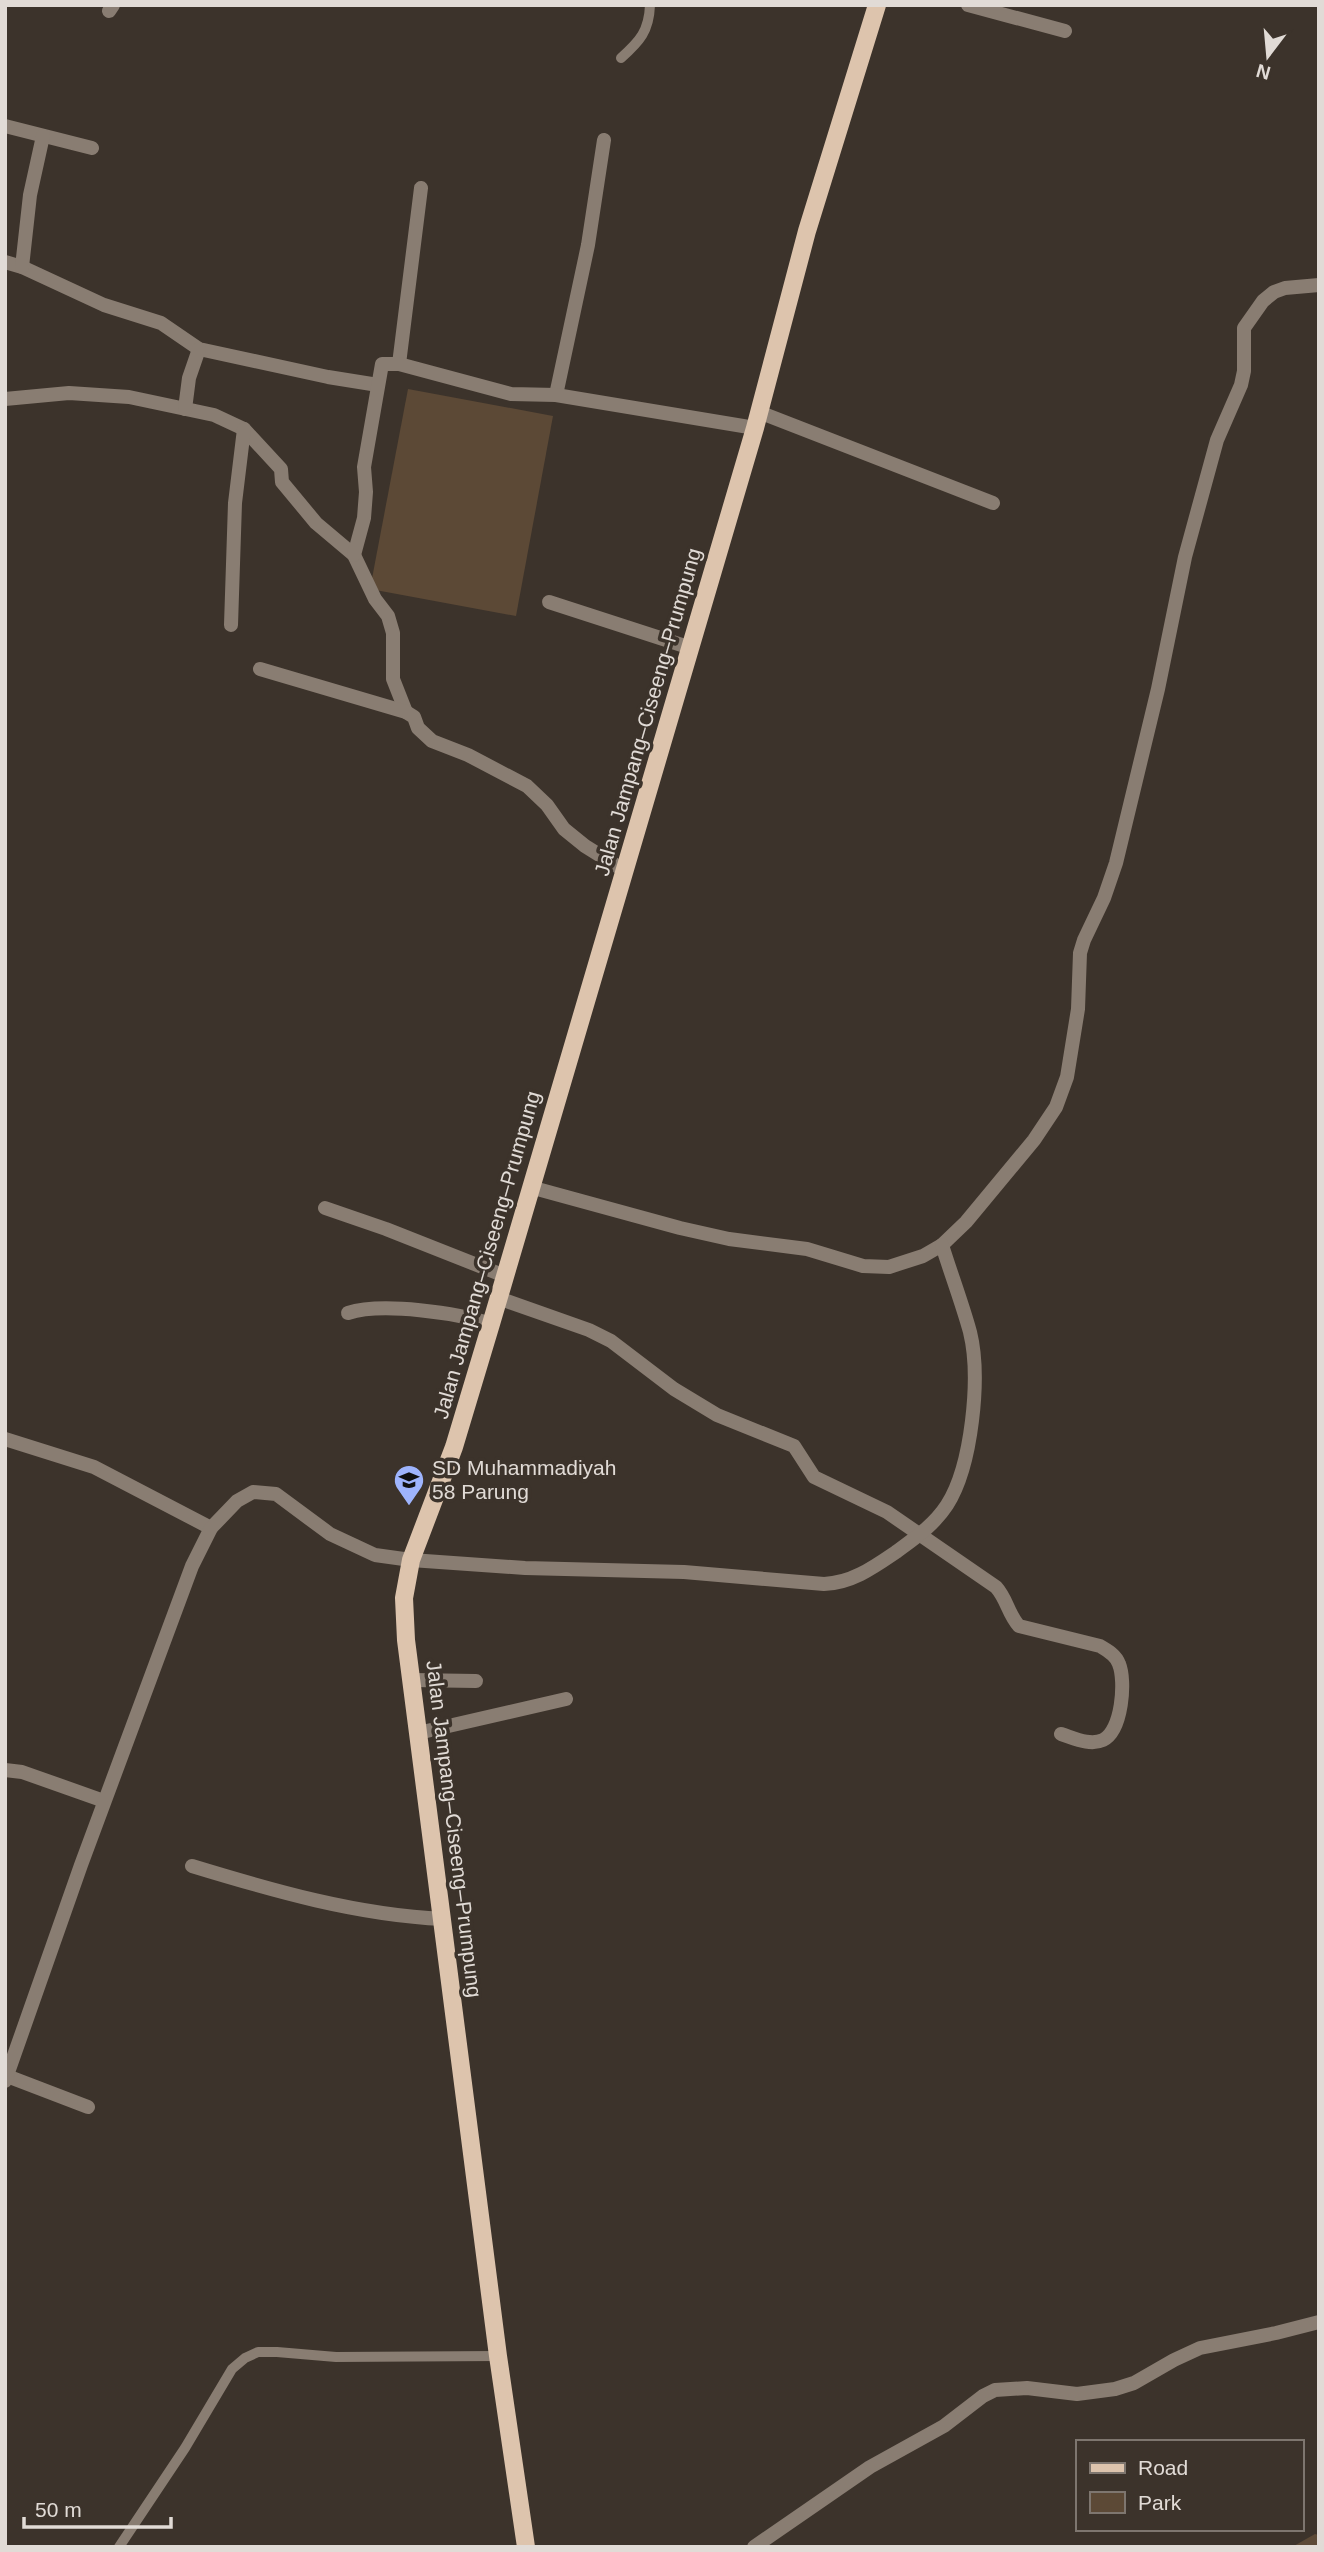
<svg xmlns="http://www.w3.org/2000/svg" width="1324" height="2552" viewBox="0 0 1324 2552" font-family="Helvetica,sans-serif">
	<style>
		.green { fill: #5c4936 }
		.lines { fill: none; stroke-linecap: round; stroke-linejoin: round }
		.service { stroke: #897d72; stroke-width: 10 }
		.minor { stroke: #897d72; stroke-width: 14 }
		.primary { stroke: #ddc4ad; stroke-width: 18 }
		.labels { text-anchor: middle; stroke-width: 7; stroke-linejoin: round; paint-order: stroke }
		.street-label { font-size: 21px; fill: #e1dbd6; stroke: #3c332b }
		.poi-label { font-size: 21px; fill: #e1dbd6; stroke: #3c332b; text-anchor: start }
	</style>
	<rect width="100%" height="100%" fill="#3c332b"/>
	<g class="green">
		<path d="M408,389L553,416L516,616L370,589Z"/>
		<path d="M1315,2534L1319,2535V2547H1292Z"/>
	</g>
	<g class="lines">
		<g class="service">
			<path d="M621,58C640,41 649,31 650,5"/>
			<path d="M119,2547L185,2448L232,2369L245,2358L258,2352H277L336,2357L498,2356"/>
		</g>
		<g class="minor">
			<path d="M968,5L1065,31"/>
			<path d="M109,11L113,5"/>
			<path d="M5,126L92,148"/>
			<path d="M5,262L22,267L104,305L161,323L199,349L328,377L378,385"/>
			<path d="M22,267L30,195L43,136"/>
			<path d="M399,364L421,188"/>
			<path d="M556,395L588,245L604,140"/>
			<path d="M5,399L69,393L129,397L214,415L244,429L281,469L282,482L316,523L354,555L375,599L388,616L393,633V679L406,712"/>
			<path d="M185,409L189,378L199,349"/>
			<path d="M759,412L993,503"/>
			<path d="M354,555L364,518L366,492L364,467L382,364H399L511,394L556,395L755,428"/>
			<path d="M549,602L691,648"/>
			<path d="M231,625L235,503L244,429"/>
			<path d="M260,669L406,712L414,717L418,728L432,741L468,755L527,786L547,805L564,829L585,846L625,871"/>
			<path d="M530,1187L680,1228L729,1239L807,1249L863,1266L889,1267L923,1256L942,1245L966,1222L1034,1140L1056,1107L1067,1077L1078,1009L1080,953L1084,940L1104,898L1116,863L1158,689L1185,557L1217,440L1241,385L1244,371V328L1263,301L1274,292L1285,288L1319,285"/>
			<path d="M325,1208L386,1229L505,1276"/>
			<path d="M498,1298L589,1330L611,1341L674,1389L717,1415L794,1446L814,1477L887,1512L996,1587C1007,1599 1008,1614 1019,1626L1100,1646C1107,1650 1116,1655 1119,1664C1126,1681 1122,1731 1103,1740C1090,1746 1074,1738 1061,1734"/>
			<path d="M348,1313C382,1302 458,1313 491,1324"/>
			<path d="M5,1439L94,1467L211,1528"/>
			<path d="M412,1680L476,1681"/>
			<path d="M418,1733L566,1699"/>
			<path d="M5,1770L22,1772L104,1801"/>
			<path d="M192,1866C274,1891 357,1915 443,1919"/>
			<path d="M7,2076L88,2107"/>
			<path d="M5,2081L81,1865L192,1566L211,1528L237,1501L253,1492L276,1494L330,1534L375,1555L411,1560L525,1568L684,1572L824,1584C852,1583 874,1567 896,1552C915,1538 934,1525 947,1505C972,1466 981,1377 970,1332C962,1303 951,1274 942,1245"/>
			<path d="M754,2547L870,2467L944,2426L983,2396L995,2390L1027,2388L1077,2394L1115,2389L1134,2383L1174,2360L1200,2348L1276,2333L1319,2322"/>
		</g>
		<path class="primary" d="M526,2547L498,2356L418,1733L406,1640L404,1598L411,1560L454,1447L491,1324L755,428L807,231L877,5"/>
	</g>
	<defs>
		<g id="school-pin" transform="scale(1.575)"><path d="M0 17L-7.5 6A9.5 9.5 0 1 1 7.5 6Z" fill="#9eb4fd" stroke="#3c332b"/><path d="M0-5L7-2L0 1L-7-2ZM-4 1L0 2.5L4 1V4Q0 6-4 4Z" fill="#111"/></g>
	</defs>
	<g fill-rule="evenodd">
		<use href="#school-pin" x="409" y="1480"/>
	</g>
	<g class="labels">
		<g class="street-label">
			<text transform="translate(648 712) rotate(-74)" y="7">Jalan Jampang–Ciseeng–Prumpung</text>
			<text transform="translate(487 1255) rotate(-74)" y="7">Jalan Jampang–Ciseeng–Prumpung</text>
			<text transform="translate(454 1829) rotate(83)" y="7">Jalan Jampang–Ciseeng–Prumpung</text>
		</g>
		<g class="poi-label">
			<text x="432" y="1475">SD Muhammadiyah<tspan x="432" dy="24">58 Parung</tspan></text>
		</g>
	</g>
	<rect width="1324" height="2552" fill="none" stroke="#e1dbd6" stroke-width="14"/>
	<rect x="1076" y="2440" width="228" height="91" fill="#3c332b" stroke="#7e766f" stroke-width="2"/>
	<rect x="1090" y="2463" width="35" height="10" fill="#ddc4ad" stroke="#7e766f" stroke-width="2"/>
	<text x="1138" y="2475" font-size="21" fill="#e1dbd6">Road</text>
	<rect x="1090" y="2492" width="35" height="21" fill="#5c4936" stroke="#7e766f" stroke-width="2"/>
	<text x="1138" y="2510" font-size="21" fill="#e1dbd6">Park</text>
	<g transform="translate(1268 56) rotate(196)" stroke="#3c332b" stroke-width="5" paint-order="stroke">
	<path d="M0-5L12 26L0 18L-12 26Z" fill="#e1dbd6"/>
	<text y="-10" font-size="19" font-weight="bold" text-anchor="middle" fill="#e1dbd6">N</text>
	</g>
	<path d="M24 2517v10h147v-10" fill="none" stroke="#e1dbd6" stroke-width="3.5"/>
	<text x="35" y="2517" font-size="21" fill="#e1dbd6" stroke="#3c332b" stroke-width="5" paint-order="stroke">50 m</text>
</svg>
